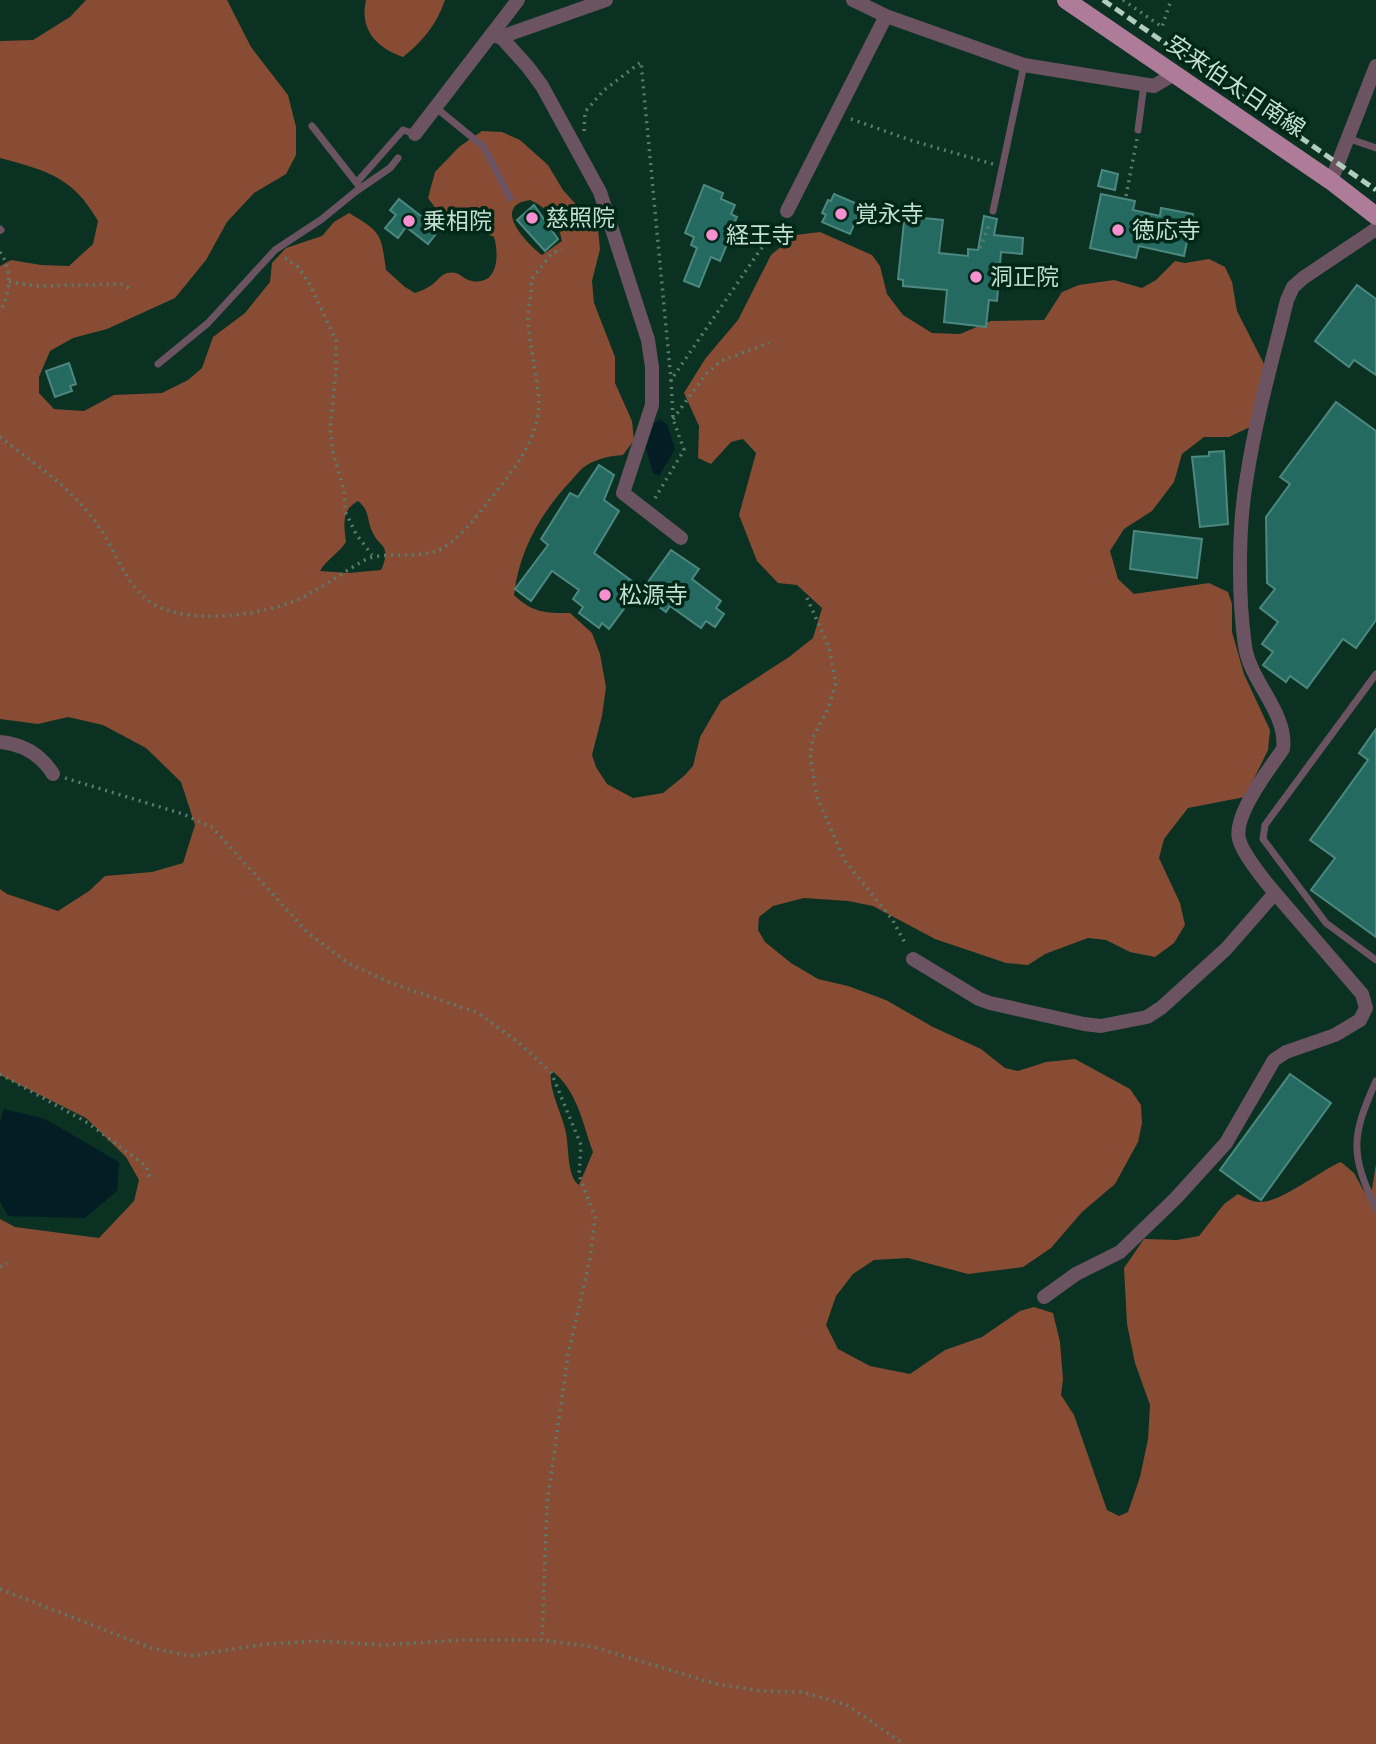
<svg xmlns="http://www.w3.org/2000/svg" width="1376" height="1744" viewBox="0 0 1376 1744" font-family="Spectral,'Noto Sans JP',serif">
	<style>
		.forest { fill: #874c33; fill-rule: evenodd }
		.water { fill: #041d25 }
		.building { fill: #256a61; stroke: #4c887f; stroke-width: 2 }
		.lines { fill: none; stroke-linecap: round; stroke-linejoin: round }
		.path { stroke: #5b7c6d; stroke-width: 3.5; stroke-dasharray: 2 5; stroke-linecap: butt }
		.lane { stroke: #6c5361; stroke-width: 7 }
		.street { stroke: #6c5361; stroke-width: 14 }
		.primary { stroke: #ae7b99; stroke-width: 18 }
		.rail { stroke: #b1cdbe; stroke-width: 5; stroke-dasharray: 10 5; stroke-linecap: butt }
		.poi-dot { fill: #f690d0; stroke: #002718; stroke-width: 2.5 }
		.labels { text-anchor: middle; stroke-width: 7; stroke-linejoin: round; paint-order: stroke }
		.street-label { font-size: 23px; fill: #c5dfd1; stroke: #002718 }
		.poi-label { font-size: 23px; fill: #c5dfd1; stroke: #002718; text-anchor: start }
	</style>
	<rect width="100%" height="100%" fill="#0a3121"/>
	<g class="forest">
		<path d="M86,0H227L251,47L288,95L296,127V155L286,174L254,193L227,222L206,260L175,298L107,329L73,338L50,351L39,377V393L54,409L84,411L114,395L162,393L188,380L202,368L213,337L245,313L270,282L272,263L286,248L322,236L334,222L349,213C381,232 381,233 386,270L405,287L415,293C420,291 426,289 430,286C437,282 440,275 447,273C459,270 462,279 472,281C499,286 499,253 494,237L479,230L457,228L445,221L428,198L435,172L459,147L482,131L502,132L520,140L548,165L563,190L598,229L600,249L592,281L594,303L615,357V383L632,421L634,440L623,455C610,456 599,458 587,465C580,469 574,478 568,484C539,516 519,552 514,595C533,613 545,613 570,613L592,633L600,654L606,687L602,716L592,755L596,767L607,784L633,798L663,793L684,776L693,766L700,737L721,701L789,657L813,638L822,608L797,585L778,583L757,561L739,515L756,453L743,439L731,442L711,464L698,458L699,426L684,393L705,359L738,320L771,255L795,235L820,232L872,255L880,266L887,294L903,315L932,333L960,334L991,321L1044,320L1062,292L1079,285L1114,280L1142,288L1156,280L1175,261L1185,263L1209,259L1225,267L1232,282L1237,311L1264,364L1250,427L1229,437H1204L1182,454L1174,482L1152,511L1124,529L1110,551L1118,579L1134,594L1209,583L1228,592L1232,604V632L1244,674L1270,730L1268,750L1245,797L1188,808L1164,839L1159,858L1180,903L1185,925L1174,943L1155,957L1130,952L1106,940L1088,938L1045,954L1028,965L1006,963L935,939L873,906L848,901L804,898L773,906L759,917L758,930L765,942L791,963L818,979L848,986L886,1000L933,1027L981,1049L1005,1068L1018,1071L1046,1062L1075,1059L1130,1089L1141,1105L1142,1123L1138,1142L1115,1184L1082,1212L1051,1248L1023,1267L968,1274L908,1258L874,1260L853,1274L836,1296L826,1325L838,1349L870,1366L910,1374L945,1350L982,1337L1020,1311L1034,1307L1053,1313L1060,1342L1063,1379L1061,1395L1074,1415L1107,1510L1119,1516L1128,1512L1140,1477L1148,1439L1150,1405L1135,1363L1127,1324L1124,1268L1144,1239L1177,1240L1199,1236L1224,1204L1238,1194C1244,1197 1252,1202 1259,1202C1281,1203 1319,1171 1341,1162L1354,1173L1365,1193L1372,1189L1376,1164V1744H0V1219L15,1227L99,1238L134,1201L139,1180L126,1157L86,1118L0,1075V889L7,894L58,911L89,891L105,876L152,872L183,863L195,825L181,782L146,748L103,725L68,717L38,724L0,719V266L11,260L41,265L69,266L93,244L98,221C72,176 47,171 0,158V41L33,40L70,17ZM530,200C547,207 559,223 562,241L542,255C527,244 490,206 530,200ZM358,501C371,511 366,522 374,535C376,540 382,544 384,548C387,555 384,564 381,570L349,573L320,571C327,559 339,553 346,542C344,526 341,510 358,501ZM551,1070C578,1091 582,1122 593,1152L579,1185C567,1177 569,1147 566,1133C562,1113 548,1090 551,1070Z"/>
		<path d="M366,0H445C437,24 422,42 403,57C377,48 359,30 366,0Z"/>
	</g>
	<g class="water">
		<path d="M660,420L667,424L675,449L659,476L653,473L646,448L654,423Z"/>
		<path d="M4,1109L45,1119L119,1162L117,1191L85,1218L8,1216L0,1201V1121Z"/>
	</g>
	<g class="building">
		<path d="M1102,170L1118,174L1115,190L1098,186Z"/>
		<path d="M704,185L723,193L721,199L735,205L731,214L737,217L733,226L738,228L732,243L728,242L720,261L711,257L699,287L684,281L697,248L691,245L694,237L685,233Z"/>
		<path d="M834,194L862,206L850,234L822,222L826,215L822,213L828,200L831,201Z"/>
		<path d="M1101,194L1135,201L1133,210L1160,216L1161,208L1193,214L1184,256L1139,246L1136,258L1090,248Z"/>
		<path d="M399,199L439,230L428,244L406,227L398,238L385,228L396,215L390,210Z"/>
		<path d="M534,205L558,239L545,251L517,220Z"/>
		<path d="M984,216L997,219L994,235L1023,238L1022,254L1001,252L997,301L989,300L986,327L944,322L947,290L903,286V280L898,279L904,222H912L913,217L943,220L939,253L968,256V249L978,250Z"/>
		<path d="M1357,285L1376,299V375L1354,360L1349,367L1315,341Z"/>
		<path d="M69,363L76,384L70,386L72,391L55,397L46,371Z"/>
		<path d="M1336,402L1376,431V620L1356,648L1343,639L1307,688L1290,676L1286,682L1263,665L1273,652L1262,644L1278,622L1260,608L1275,589L1267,583L1266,517L1290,484L1280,477Z"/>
		<path d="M1224,451L1228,524L1200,527L1192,457L1209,456V452Z"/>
		<path d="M599,465L614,475L604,500L619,511L594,553L640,587L609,629L602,623L599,628L579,613L583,607L573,599L579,590L552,571L531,601L515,589L548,545L541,539L570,493L578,497Z"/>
		<path d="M1134,531L1202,539L1197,578L1130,569Z"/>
		<path d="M671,550L699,569L692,579L721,601L716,608L724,614L715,627L706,621L701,628L670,606L666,612L640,593Z"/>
		<path d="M1376,729V937L1311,890L1335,858L1310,840L1368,760L1359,753Z"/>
		<path d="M1290,1074L1331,1103L1261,1200L1220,1170Z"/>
	</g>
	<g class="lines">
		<g class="path">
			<path d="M1123,0L1162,27L1171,0"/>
			<path d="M851,119L913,141L993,164"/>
			<path d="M584,131L585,112L603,91L641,62L671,380"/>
			<path d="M1126,196L1137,139"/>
			<path d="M980,248L990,223"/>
			<path d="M0,252C13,271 10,292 0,312"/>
			<path d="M285,258L298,267L309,283L336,340V369L330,428L333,452L345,495V511L356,534L372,555"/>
			<path d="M9,282L38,286L123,284L130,289"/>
			<path d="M673,419L706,374L721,361L769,343"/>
			<path d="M0,437C25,457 56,477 78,501C86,510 95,520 101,530C118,555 128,592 157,606C194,625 271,615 307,595C325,585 343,573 361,562C383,548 418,562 443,548C461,537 478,515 491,498C516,467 544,433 538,390C535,367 530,345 528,322C527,307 533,295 531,280L552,253L562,249"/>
			<path d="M655,498L684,450L673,419L671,380L778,224"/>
			<path d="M807,598L829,647L836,683L828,709L813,737L810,755L817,797L845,861L892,919L906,945"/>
			<path d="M65,778L183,814L213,828L307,932L348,963L391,983L478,1013L518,1042L551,1072L581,1145L579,1175L595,1217L590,1259L568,1355L547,1504L542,1640"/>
			<path d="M0,1074L88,1123L146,1166L150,1178"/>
			<path d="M0,1267L7,1263"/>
			<path d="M0,1589L151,1648L190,1656L266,1644L320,1641L383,1645L460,1640H542L594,1647L716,1684L761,1691L802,1692L847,1705L904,1744"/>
		</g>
		<g class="lane">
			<path d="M435,107L484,147L510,198"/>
			<path d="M312,126L359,186"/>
			<path d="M1138,130L1144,84"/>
			<path d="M1347,138L1376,148"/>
			<path d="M357,182L403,130L415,134"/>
			<path d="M993,211L1024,65"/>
			<path d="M0,229L1,230"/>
			<path d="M158,364L208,323L275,250L322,219L355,192L390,168L398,158"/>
			<path d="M1376,674L1265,825L1263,839L1326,923L1376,960"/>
			<path d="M1376,1081C1351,1137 1350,1153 1376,1209"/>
		</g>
		<g class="street">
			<path d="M853,0L886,16L1024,65L1154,86L1174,74"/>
			<path d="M495,36L501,37L606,0"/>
			<path d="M501,37L528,67L542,86L600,192L648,340L652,367V405L623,493L681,538"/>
			<path d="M415,134L518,0"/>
			<path d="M1331,181L1376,66"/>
			<path d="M787,211L886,16"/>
			<path d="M0,742C23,744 41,755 53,774"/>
			<path d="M913,959L979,999L990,1003L1084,1024L1101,1026L1147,1017L1161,1008L1226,949L1275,893C1264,880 1243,855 1239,839C1233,815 1270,768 1283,749C1288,713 1250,682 1245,646C1238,597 1238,525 1247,476C1256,417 1273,358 1287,300L1293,287L1303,278L1376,229"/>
			<path d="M1044,1297L1076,1274L1120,1252L1176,1198L1226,1143L1274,1060L1286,1052L1335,1035L1360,1020L1366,1008L1362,994L1275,893"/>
		</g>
		<path class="primary" d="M1066,0L1331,181L1376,216"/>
		<path class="rail" d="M1103,0L1376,190"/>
	</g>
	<g class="poi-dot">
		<circle cx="841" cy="214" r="7"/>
		<circle cx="532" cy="218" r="7"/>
		<circle cx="409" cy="221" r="7"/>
		<circle cx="1118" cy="230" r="7"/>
		<circle cx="712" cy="235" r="7"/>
		<circle cx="976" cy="277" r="7"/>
		<circle cx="605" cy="595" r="7"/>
	</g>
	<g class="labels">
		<g class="street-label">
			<text transform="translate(1236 86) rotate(34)" y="8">安来伯太日南線</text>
		</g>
		<g class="poi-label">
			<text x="855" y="222">覚永寺</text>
			<text x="546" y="226">慈照院</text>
			<text x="423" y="229">乗相院</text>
			<text x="1132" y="238">徳応寺</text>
			<text x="726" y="243">経王寺</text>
			<text x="990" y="285">洞正院</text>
			<text x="619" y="603">松源寺</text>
		</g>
	</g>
</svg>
